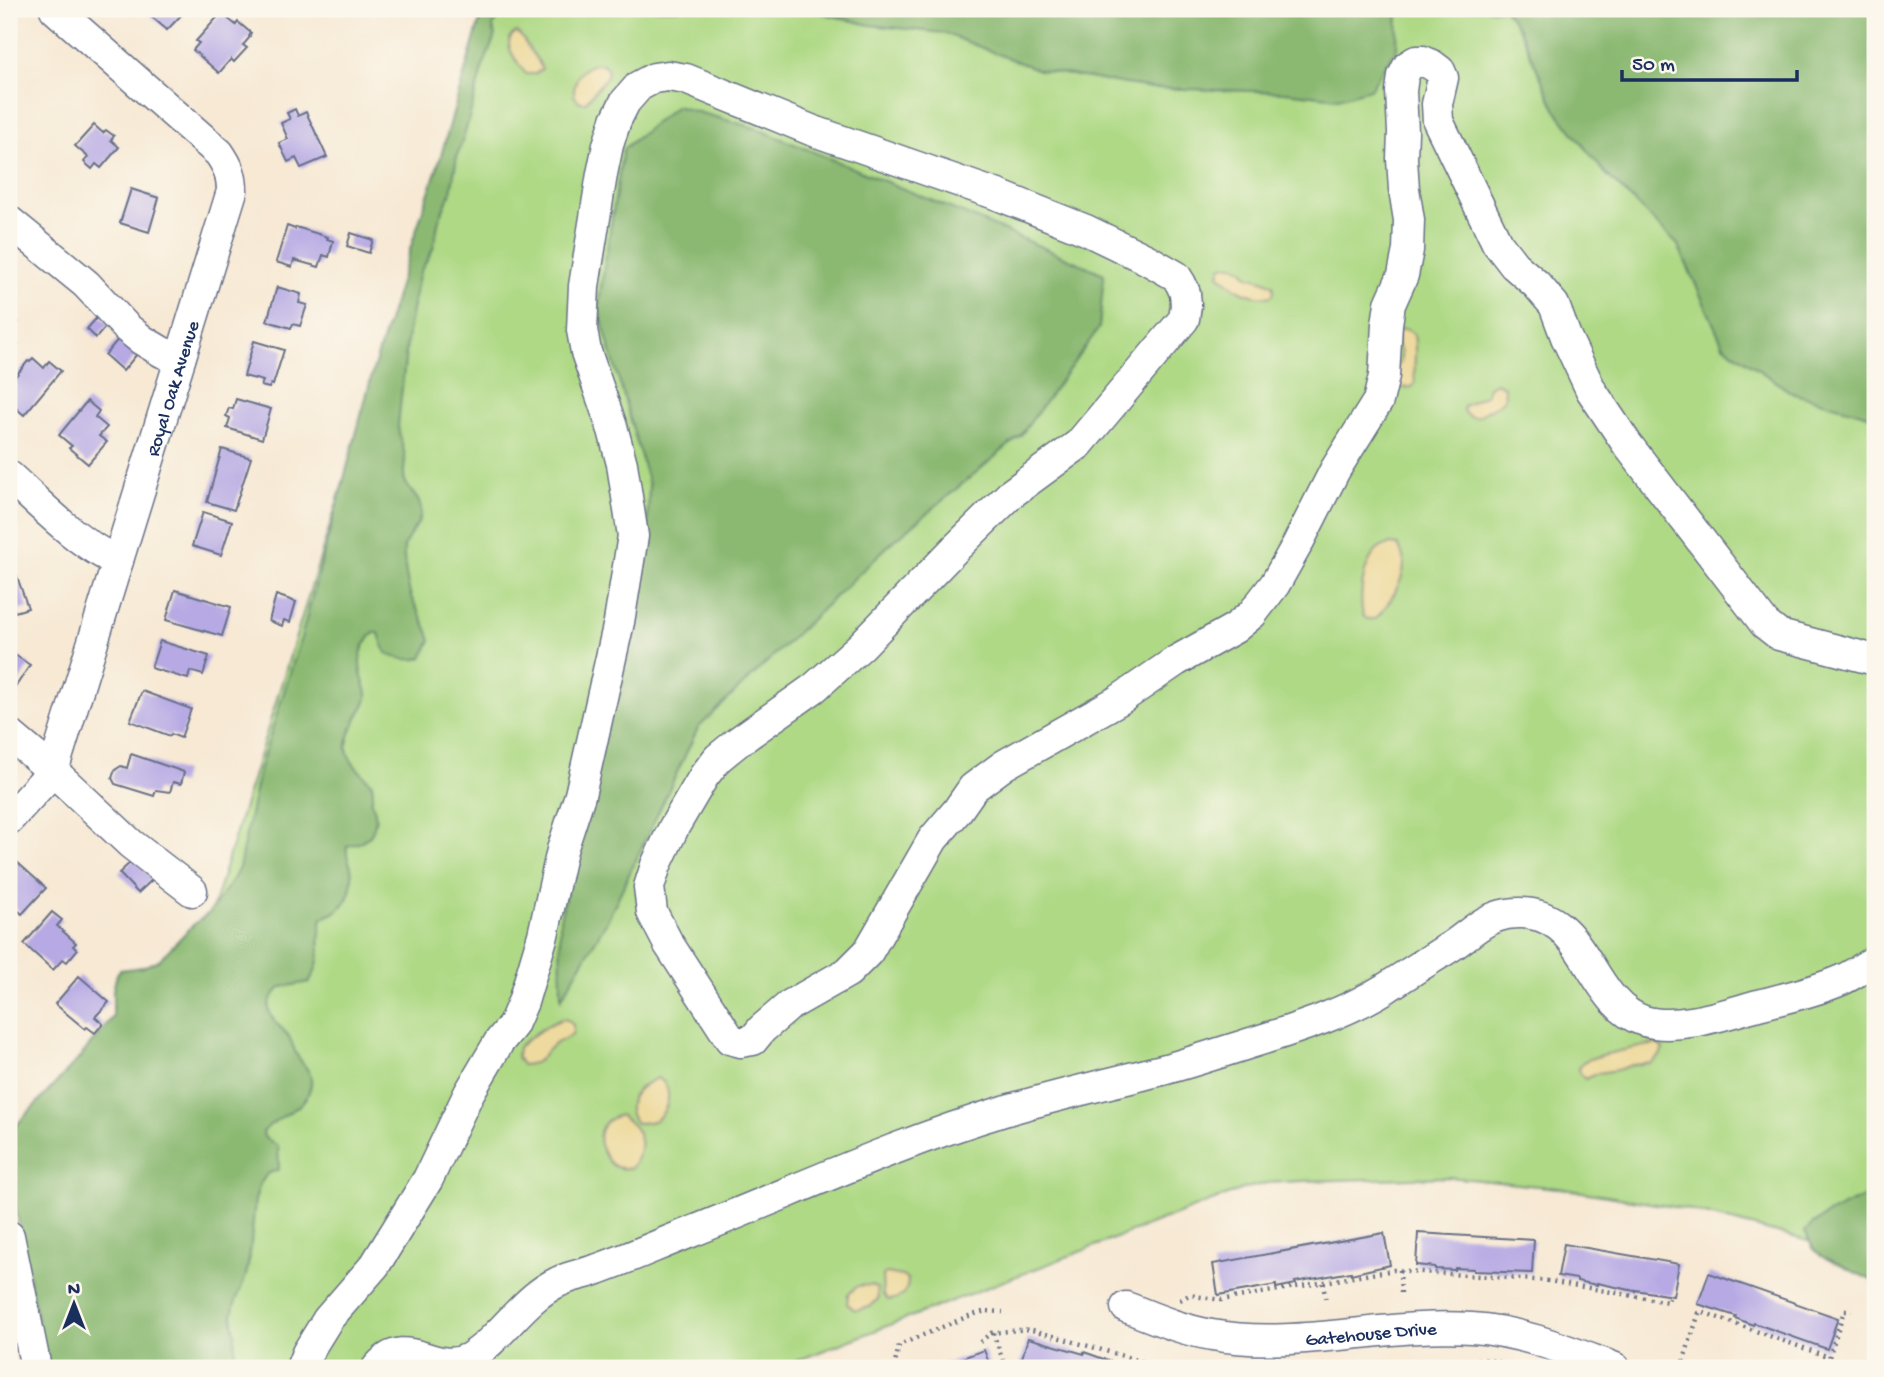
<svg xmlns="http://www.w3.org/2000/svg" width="1884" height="1377" viewBox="0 0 1884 1377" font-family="'Gochi Hand',sans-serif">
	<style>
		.green { fill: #afd985; stroke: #658472; stroke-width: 2 }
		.forest { fill: #8bb972; stroke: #537468; stroke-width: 2 }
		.sand { fill: #eeda9e; stroke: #84847e; stroke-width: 2 }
		.building { fill: #b6a9e4 }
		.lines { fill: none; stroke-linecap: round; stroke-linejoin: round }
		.minor-casing { stroke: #687087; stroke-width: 33 }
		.path { stroke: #687087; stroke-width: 4.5; stroke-dasharray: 2 5; stroke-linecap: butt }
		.minor { stroke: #fff; stroke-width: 30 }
		.labels { text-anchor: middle; stroke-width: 5; stroke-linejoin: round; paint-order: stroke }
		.street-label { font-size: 19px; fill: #1b2f5e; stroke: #fbf7ec }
	</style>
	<rect width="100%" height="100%" fill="#fbf7ec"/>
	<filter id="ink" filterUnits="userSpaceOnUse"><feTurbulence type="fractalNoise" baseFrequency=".0143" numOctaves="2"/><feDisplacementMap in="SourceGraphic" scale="14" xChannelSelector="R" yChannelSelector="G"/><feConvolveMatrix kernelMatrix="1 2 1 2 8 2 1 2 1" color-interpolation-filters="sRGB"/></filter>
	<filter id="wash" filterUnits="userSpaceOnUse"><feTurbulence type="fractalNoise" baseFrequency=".00686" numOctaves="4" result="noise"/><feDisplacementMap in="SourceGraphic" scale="28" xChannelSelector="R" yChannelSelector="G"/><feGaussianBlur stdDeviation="1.57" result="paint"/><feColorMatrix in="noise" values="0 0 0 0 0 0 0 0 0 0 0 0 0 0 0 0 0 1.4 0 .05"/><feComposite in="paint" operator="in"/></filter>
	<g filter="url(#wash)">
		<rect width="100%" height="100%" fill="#f7e9d4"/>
		<path class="green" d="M488,9H1875V1268L1808,1241L1686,1209L1558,1188L1449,1177L1302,1181L1267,1183L1243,1189L778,1368H49L9,1140L211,914Z"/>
		<g class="forest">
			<path d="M483,9H501L493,26L495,36L482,69L465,133L457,156L451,192L439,219L433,249L420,272L416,289L408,332L398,425C399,436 403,446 405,456C406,465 401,474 406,483C410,492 421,499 421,510C422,526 406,534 404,548C403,558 408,593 413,601C419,613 427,626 431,640L422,658C416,660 411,659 405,659C385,657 384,651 379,633H374C361,645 357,659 362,677C364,684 368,691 367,698C366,704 363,707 360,712C355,722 346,738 347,748C349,764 362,772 372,784L373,792L371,803C378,813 376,825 370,836L358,843L347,846C345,856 349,859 351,868C354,882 350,901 338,910C334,914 327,916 322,918C316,943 325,958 309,982C301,984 289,985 282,987C277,989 274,995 271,999C263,1015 279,1025 288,1035C293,1042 293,1049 297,1055C304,1067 315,1073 310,1089C303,1112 276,1115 263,1132L264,1137L278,1146L279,1169L267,1174L260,1184L255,1200L250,1254L246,1276L234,1306L232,1315L235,1334V1367L46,1368L9,1173V1133L76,1062L113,1017V990L117,974L120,970L143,967L159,960L193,925L209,913L232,881L239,868L259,771L301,638L373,371L412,243L440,159Z"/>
			<path d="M804,9H1398L1397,48L1370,89L1338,98L1285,92L1151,88L1039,70L944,33L870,25Z"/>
			<path d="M1504,9H1875V417L1792,393L1723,345L1678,245L1604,172L1555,109L1519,29Z"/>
			<path d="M676,106L755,128L972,217L1104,274L1099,328L1021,435L889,545L698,728L608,919L561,999L560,919L646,563L649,485L598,307L623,149Z"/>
			<path d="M1875,1193V1282L1821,1256L1813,1248L1805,1231C1824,1213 1851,1202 1875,1193Z"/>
		</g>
		<g class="sand">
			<path d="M517,32C523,37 524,41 528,47C534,56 538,58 542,69L535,74H526C518,63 498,41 517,32Z"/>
			<path d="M595,64H603L608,69L607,76L586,102H580L574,96C573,81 580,67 595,64Z"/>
			<path d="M1226,265H1234L1243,270L1248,276L1265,281L1273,285L1274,292L1272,296C1251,299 1233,289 1219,274L1221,267Z"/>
			<path d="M1402,329L1408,330L1414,335C1417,351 1413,367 1415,383L1412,387L1403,388L1396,386L1392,373L1401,362V352L1397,344L1398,331Z"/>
			<path d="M1496,383L1504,387L1505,396L1502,402C1497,406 1490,408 1485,412C1476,418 1471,420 1463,411L1464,406L1486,395L1488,387Z"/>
			<path d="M1390,544L1398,545C1401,551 1403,555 1404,562C1405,580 1388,607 1375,619H1367L1363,616C1358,594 1363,549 1390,544Z"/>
			<path d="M562,1019L568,1020L573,1025V1033C566,1040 558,1041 552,1046C539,1057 544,1063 522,1065L517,1057L518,1047C531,1036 546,1025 562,1019Z"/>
			<path d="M1658,1044L1663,1049L1660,1056L1652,1063L1632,1065L1617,1070L1598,1073L1585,1079C1580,1075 1577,1070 1581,1064C1586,1056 1645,1046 1658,1044Z"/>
			<path d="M658,1078C675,1087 669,1114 653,1121C648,1123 642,1123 636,1123C620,1103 638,1085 658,1078Z"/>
			<path d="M620,1115C642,1129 647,1146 631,1168C627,1168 623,1169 620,1168C612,1167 607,1160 604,1154C594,1136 600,1120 620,1115Z"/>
			<path d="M887,1273L902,1276L908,1280C907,1295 902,1298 888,1300L883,1295L882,1276Z"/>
			<path d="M871,1285L877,1288L878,1299L870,1307L855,1310L847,1304L848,1294L858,1286Z"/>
		</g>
		<g id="blocks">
			<g class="building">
				<path d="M143,9H187L167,30Z"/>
				<path d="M221,13L236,25L238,22L251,33L249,36L250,37L243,45L247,48L234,62L231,59L219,73L193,50L199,43L196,41Z"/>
				<path d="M295,109L298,116L306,112L327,157L301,168L296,158L288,162L279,143L288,139L281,123L290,119L287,113Z"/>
				<path d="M94,125L103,133L106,130L114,136L111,140L119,147L101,168L96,164L92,169L84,162L88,157L75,146Z"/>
				<path d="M131,189L159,198L149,232L120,223Z"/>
				<path d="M287,226L295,229L296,227L328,237L327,239L333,241L329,257L323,255L319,267L294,260L292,267L276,262Z"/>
				<path d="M351,233L373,240L369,253L347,246Z"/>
				<path d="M277,287L301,294L299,303L307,305L300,326L293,324L291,328L267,321Z"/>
				<path d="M9,313L18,322L10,331L13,334L10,337L18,344L9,354Z"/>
				<path d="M99,315L109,323L96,338L87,329Z"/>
				<path d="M119,338L137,354L123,371L105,355Z"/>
				<path d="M254,341L284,350L273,385L271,384L269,388L261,386L263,381L244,376Z"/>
				<path d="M33,358L44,368L49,361L61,371L24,415L9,402V384L28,361L30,362Z"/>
				<path d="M236,399L271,409L262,439L227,428L230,418L226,416L229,408L233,409Z"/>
				<path d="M87,401L99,411L95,417L107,427L99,436L107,442L88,464L69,448L72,446L59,435Z"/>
				<path d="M222,449L251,458L234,510L207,502Z"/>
				<path d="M203,512L232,521L221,555L192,546Z"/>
				<path d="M12,562L28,608L15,612L14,609L9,611V563Z"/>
				<path d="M175,590L231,607L222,636L166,620Z"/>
				<path d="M276,595L296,602L290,622L284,620L282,626L269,621Z"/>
				<path d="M160,641L209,656L203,675L190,671L188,679L151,668Z"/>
				<path d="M9,651L30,665L12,692L9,689Z"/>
				<path d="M142,691L191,709L181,738L171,734L170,736L130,721Z"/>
				<path d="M131,754L184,772L181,784L173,782L170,792L156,790L154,796L115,784L112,778L115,770L121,766L127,768Z"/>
				<path d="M134,859L153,879L138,893L119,873Z"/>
				<path d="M17,862L46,888L22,914L9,902V871Z"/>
				<path d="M52,912L62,920L57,926L76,943L73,946L77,950L67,962L63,959L53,970L24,944Z"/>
				<path d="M79,976L109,1002L95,1017L103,1024L95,1033L87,1027L85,1029L55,1004Z"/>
				<path d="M1384,1233L1390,1265L1351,1274V1272L1295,1282L1296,1284L1276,1288V1285L1218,1295L1213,1264Z"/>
				<path d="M1418,1233L1534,1240L1532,1273L1474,1271V1269L1455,1268V1270L1435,1269V1267L1416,1265Z"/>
				<path d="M1564,1244L1679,1264L1673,1296L1635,1290V1291L1597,1283V1285L1577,1281V1279L1558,1276Z"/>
				<path d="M1709,1273L1838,1318L1827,1349L1754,1323L1753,1325L1735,1318L1736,1316L1698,1304Z"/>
				<path d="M1028,1338L1084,1354V1352L1129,1368H1019Z"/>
				<path d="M984,1350L991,1368H931L947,1362L948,1363Z"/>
			</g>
		</g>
	</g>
	<g filter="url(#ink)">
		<use href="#blocks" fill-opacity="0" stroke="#687087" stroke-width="2"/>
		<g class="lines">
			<g class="minor-casing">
				<g id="minor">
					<path d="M9,221L86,284L127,328L142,340L162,352L180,359"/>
					<path d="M9,476C40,504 80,546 118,561"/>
					<path d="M9,734L53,771L131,844L192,891"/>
					<path id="s1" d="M9,819L53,771L232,191C232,175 228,166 219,153L55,9"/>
					<path d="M9,1236L36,1368"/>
					<path id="s2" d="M1126,1307C1154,1318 1182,1330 1212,1335C1297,1350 1386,1322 1472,1328C1521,1331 1569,1351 1615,1368"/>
					<path d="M301,1368L307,1353L328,1319L375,1265L428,1179L469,1093L499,1042L513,1025L523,1002L543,935L562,850L580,795L619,622L633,536L622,464L613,430L586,352L582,330L584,286L602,174L608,145L616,120L625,102L639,86L654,78L668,76L686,79L811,130L998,195L1086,230L1148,260L1176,276L1181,284L1185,293L1186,305L1184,319L1079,444L1012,493L956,548L861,646L814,688L739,741L718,758L704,776L674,827L656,865L649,887L652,912L668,943L730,1039L741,1042L753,1040L762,1029L790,1005L848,972L868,952L933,839L957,811L973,788L1004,765L1119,700L1176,661L1235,628L1252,614L1275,584L1297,545L1335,470L1378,401L1384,376L1387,324L1390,304L1403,275L1408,250L1409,220L1404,189L1402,159L1403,132L1401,91L1403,76L1408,66L1416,61H1423L1432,65L1440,71L1443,78L1437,104L1438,121L1497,243L1514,265L1536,284L1554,305L1566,337L1591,390L1627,444L1765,624L1779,635L1875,660"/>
					<path d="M377,1368C407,1331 433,1377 469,1358C502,1338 522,1299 558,1282C570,1276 585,1274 598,1269C629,1258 660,1244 691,1232C795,1191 897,1143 1004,1111C1057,1095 1112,1083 1166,1069C1196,1061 1225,1051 1254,1042C1299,1028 1346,1013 1386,988C1407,974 1428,961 1450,947C1469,935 1483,918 1507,914C1587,901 1586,1003 1644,1021C1678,1031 1725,1014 1758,1005C1785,998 1813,992 1839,981C1852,976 1863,967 1875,961"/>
				</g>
			</g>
			<g class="path">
				<path d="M1400,1270L1401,1295"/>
				<path d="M1323,1283L1326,1303"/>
				<path d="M1180,1300L1189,1295L1221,1300L1394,1270L1549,1281L1668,1302L1669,1298"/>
				<path d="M993,1333L1006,1368"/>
				<path d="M980,1342L991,1333L1029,1329L1151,1364L1150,1368"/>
				<path d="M1391,1360L1392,1368"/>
				<path d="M894,1368L899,1345L969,1316L986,1311L1003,1312"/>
				<path d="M1429,1368L1481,1359L1500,1362"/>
				<path d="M1681,1368L1699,1313L1702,1312L1829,1357L1844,1311H1852"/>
			</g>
			<use href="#minor" class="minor"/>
		</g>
	</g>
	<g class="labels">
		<g class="street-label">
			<text dy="7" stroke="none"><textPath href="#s1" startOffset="466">Royal Oak Avenue</textPath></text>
			<text dy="7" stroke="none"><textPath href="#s2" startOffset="250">Gatehouse Drive</textPath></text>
		</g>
	</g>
	<rect width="1884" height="1377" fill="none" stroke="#fbf7ec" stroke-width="35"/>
	<g transform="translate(74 1304)" stroke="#fbf7ec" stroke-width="5" paint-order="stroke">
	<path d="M0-5L12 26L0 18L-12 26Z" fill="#1b2f5e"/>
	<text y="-10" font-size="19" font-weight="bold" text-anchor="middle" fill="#1b2f5e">N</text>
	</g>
	<path d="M1622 70v10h175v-10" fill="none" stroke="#1b2f5e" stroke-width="3.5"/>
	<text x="1632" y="70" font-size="21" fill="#1b2f5e" stroke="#fbf7ec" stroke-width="5" paint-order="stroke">50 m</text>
</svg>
